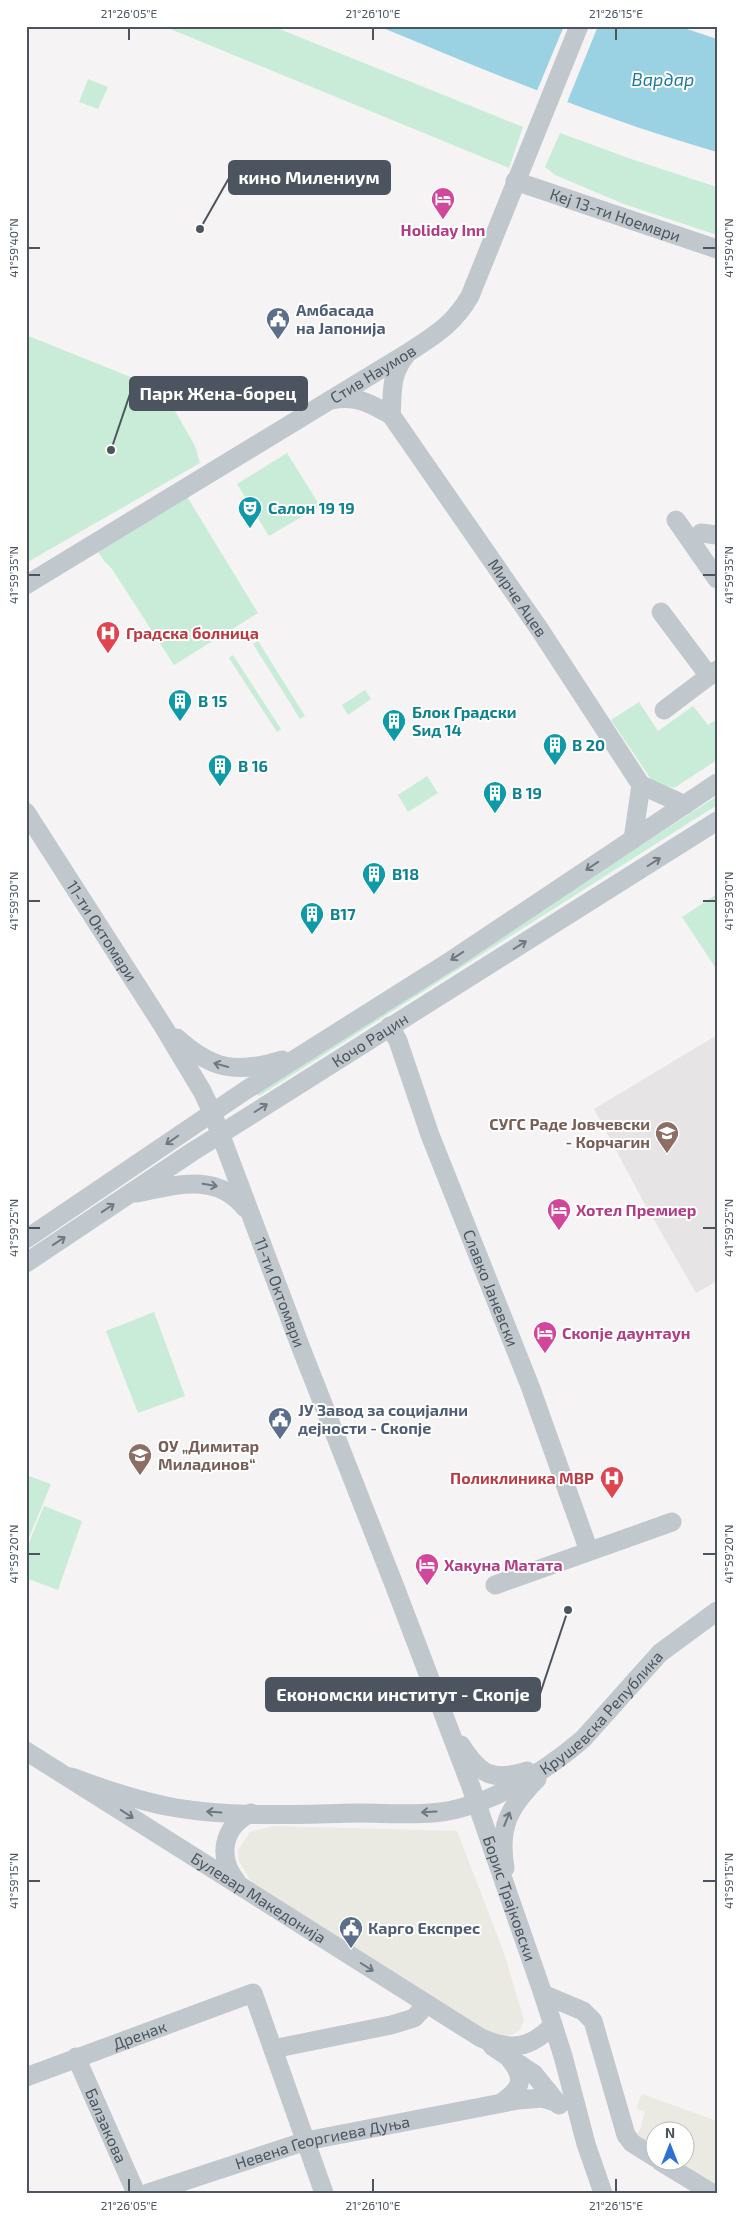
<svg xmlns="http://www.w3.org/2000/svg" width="743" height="2219" viewBox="0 0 743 2219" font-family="'Exo 2',sans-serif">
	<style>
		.commercial { fill: #eae9e2 }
		.education { fill: #e6e4e4 }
		.green { fill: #c8ecd7 }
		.water { fill: #9ad2e4 }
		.pier { fill: #f5f3f3 }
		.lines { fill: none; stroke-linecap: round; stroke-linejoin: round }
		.minor { stroke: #c0c7cd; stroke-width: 19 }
		.oneway { stroke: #6f7780 }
		.ticks { fill: none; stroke: #4c555f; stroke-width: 2 }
		.labels { text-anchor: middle; stroke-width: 4; stroke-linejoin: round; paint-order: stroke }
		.street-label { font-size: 16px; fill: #4c555f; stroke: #fff }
		.hotel-label { font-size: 16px; font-weight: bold; fill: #b23c85; stroke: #fff; text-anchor: start }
		.service-label { font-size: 16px; font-weight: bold; fill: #4e5e75; stroke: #fff; text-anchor: start }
		.culture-label { font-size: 16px; font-weight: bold; fill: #0d838f; stroke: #fff; text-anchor: start }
		.health-label { font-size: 16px; font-weight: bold; fill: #be3a42; stroke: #fff; text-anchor: start }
		.education-label { font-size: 16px; font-weight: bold; fill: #785e54; stroke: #fff; text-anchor: end }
		.water-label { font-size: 18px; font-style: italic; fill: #1b7b9b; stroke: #fff }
		.leader { fill: none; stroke: #4c555f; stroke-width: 2 }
		.callout-dot { fill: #4c555f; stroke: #fff; stroke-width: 2 }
		.callout { fill: #4c555f; stroke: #4c555f; stroke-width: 2 }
		.callout-label { font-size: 18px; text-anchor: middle; font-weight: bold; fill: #fff }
		.neatline { fill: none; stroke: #4c555f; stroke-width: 2 }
		.ticks-label { font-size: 12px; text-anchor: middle; fill: #4c555f }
	</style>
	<rect width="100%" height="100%" fill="#f5f3f3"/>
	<g class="commercial">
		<path d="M273,1826L457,1831L504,1953L524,2020L520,2030L512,2035L499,2036L488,2032L252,1883L239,1861L238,1850L250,1832Z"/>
		<path d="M642,2094L717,2121V2190L668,2162H686V2132H656L655,2153L634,2138L640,2130L645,2112L636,2108Z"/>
	</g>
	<path class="education" d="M717,1035V1281L696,1293L642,1199L594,1109Z"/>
	<g class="green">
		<path d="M163,26H272L523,127L509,168Z"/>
		<path d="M88,79L108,87L98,109L79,102Z"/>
		<path d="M560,133L634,160L717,187V235L624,204L555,175L545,167Z"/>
		<path d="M26,335L163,390L195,446L200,463L26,563Z"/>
		<path d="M287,453L320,506L269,536L237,484Z"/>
		<path d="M183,490L258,613L174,665L112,569L104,561L93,544Z"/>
		<path d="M258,641L305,716L300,719L253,644Z"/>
		<path d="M233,655L281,729L277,732L229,658Z"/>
		<path d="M365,690L371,699L348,715L342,705Z"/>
		<path d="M639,702L658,731L693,706L708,725L717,719V760L674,788L653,782L611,720Z"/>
		<path d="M427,776L438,793L408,812L398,795Z"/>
		<path d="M717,796V805L259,1096L256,1093Z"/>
		<path d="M717,894V970L682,917Z"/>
		<path d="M154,1312L185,1396L138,1413L106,1331Z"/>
		<path d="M26,1475L51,1484L26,1545Z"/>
		<path d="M44,1506L82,1521L58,1590L26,1578V1550Z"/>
	</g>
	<path class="water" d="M378,26H678L717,39V152C600,119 490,72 378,26Z"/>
	<path class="pier" d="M564,26H598L566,105L536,93Z"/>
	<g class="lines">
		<g class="minor">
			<path id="s1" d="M515,181L717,249"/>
			<path id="s2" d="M331,400C357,395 369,403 391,415L540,630L641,785L685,805"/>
			<path d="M391,415C393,390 390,375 406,355"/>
			<path d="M676,520L717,579"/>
			<path d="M701,533L717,535"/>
			<path id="s3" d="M26,585L409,352C435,335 454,324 470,296L579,26"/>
			<path d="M661,612L709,676"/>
			<path d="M664,710L717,670"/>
			<path id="s4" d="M26,812L163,1026L202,1091L212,1112L301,1348L395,1587L470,1784L543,1994L563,2056L586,2144L603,2193"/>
			<path d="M633,839L641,785"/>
			<path id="s5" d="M390,1026L398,1041L430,1135L530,1386L589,1551"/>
			<path d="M177,1038C212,1070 237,1074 282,1060"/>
			<path d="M137,1193C176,1185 217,1172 245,1208"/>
			<path d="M26,1239L246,1090L452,960L717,783"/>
			<path id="s6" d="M26,1263L192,1152L717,821"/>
			<path d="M495,1585L672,1522"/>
			<path d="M461,1745C480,1775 493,1782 527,1771"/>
			<path id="s7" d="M26,1751L481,2038C511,2051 530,2049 553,2025"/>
			<path id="s8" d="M71,1777C106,1790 141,1802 177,1808C237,1818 299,1814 359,1813C392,1813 429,1817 461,1808C506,1795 548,1769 583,1739L660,1653L717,1611"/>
			<path d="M505,1868C498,1827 509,1807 537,1779"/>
			<path d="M237,1882C217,1858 222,1827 251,1813"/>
			<path d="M543,1994L583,2011L593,2021L626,2135L632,2143L656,2158"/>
			<path d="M492,2046L534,2074L559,2105"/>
			<path d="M273,2049L391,2025L414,2018L427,2004"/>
			<path id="s9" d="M76,2057L136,2193"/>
			<path id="s10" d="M26,2077L253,1993L324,2193"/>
			<path d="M501,2103C522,2088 526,2079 509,2058"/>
			<path d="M661,2162L712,2193"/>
			<path id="s11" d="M148,2193L306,2141L518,2100L542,2098L558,2103"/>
		</g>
	</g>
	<defs><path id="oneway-shaft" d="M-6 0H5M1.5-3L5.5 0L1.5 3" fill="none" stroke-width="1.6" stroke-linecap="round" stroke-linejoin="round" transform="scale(1.25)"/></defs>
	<g class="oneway">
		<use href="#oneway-shaft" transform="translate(654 862) rotate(-32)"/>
		<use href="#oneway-shaft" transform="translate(592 866) rotate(146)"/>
		<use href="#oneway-shaft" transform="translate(520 945) rotate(-32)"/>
		<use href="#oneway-shaft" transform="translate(457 956) rotate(147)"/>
		<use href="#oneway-shaft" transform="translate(221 1065) rotate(-165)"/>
		<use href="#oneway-shaft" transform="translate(261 1108) rotate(-32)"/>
		<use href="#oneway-shaft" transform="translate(172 1140) rotate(145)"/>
		<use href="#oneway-shaft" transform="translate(210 1185) rotate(9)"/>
		<use href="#oneway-shaft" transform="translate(108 1208) rotate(-34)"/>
		<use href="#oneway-shaft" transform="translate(59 1241) rotate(-34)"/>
		<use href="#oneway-shaft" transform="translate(214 1812) rotate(-176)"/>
		<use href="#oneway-shaft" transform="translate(429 1812) rotate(177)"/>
		<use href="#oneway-shaft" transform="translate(127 1814) rotate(33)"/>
		<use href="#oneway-shaft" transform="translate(507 1819) rotate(-68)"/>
		<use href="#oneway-shaft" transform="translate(367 1967) rotate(32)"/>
	</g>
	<path class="ticks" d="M129,28V40M373,28V40M616,28V40M28,248H40M703,248H716M28,575H40M703,575H716M28,901H40M703,901H716M28,1228H40M703,1228H716M28,1554H40M703,1554H716M28,1881H40M703,1881H716M129,2179V2192M373,2179V2192M616,2179V2192"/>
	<defs>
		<g id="hotel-pin" transform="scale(1.25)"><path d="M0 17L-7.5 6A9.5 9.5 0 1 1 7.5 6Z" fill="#d1479c" stroke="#fff"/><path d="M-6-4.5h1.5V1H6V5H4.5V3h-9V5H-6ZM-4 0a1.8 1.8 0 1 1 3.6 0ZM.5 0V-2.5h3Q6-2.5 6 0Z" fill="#fff"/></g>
		<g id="civic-pin" transform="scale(1.25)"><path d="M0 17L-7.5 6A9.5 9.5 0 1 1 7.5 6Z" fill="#5c6f8a" stroke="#fff"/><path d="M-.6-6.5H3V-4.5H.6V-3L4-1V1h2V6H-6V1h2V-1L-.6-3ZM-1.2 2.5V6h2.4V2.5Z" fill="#fff"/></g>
		<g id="theatre-pin" transform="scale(1.25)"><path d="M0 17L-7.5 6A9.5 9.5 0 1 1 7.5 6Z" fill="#0f9aa8" stroke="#fff"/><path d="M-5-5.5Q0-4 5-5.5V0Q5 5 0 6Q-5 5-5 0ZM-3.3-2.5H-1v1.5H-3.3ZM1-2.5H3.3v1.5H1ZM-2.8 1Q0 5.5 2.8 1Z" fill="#fff"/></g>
		<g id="hospital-pin" transform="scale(1.25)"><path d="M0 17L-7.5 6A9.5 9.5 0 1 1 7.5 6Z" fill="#e0444e" stroke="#fff"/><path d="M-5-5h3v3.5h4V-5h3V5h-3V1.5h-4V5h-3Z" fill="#fff"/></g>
		<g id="building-pin" transform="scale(1.25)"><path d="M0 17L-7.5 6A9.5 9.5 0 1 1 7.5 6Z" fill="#0f9aa8" stroke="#fff"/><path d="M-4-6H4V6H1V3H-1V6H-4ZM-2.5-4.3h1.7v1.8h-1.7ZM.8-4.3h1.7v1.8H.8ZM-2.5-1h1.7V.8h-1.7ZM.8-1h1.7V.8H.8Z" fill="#fff"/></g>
		<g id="school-pin" transform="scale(1.25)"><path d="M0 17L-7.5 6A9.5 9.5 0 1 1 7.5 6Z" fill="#8d6e63" stroke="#fff"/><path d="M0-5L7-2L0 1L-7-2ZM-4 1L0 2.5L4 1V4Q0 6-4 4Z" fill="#fff"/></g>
	</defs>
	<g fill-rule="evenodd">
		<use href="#hotel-pin" x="443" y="199"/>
		<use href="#civic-pin" x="278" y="319"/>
		<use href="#theatre-pin" x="250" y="508"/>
		<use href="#hospital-pin" x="108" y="633"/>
		<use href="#building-pin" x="180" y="701"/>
		<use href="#building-pin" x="394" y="721"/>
		<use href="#building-pin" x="555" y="745"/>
		<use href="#building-pin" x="220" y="766"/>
		<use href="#building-pin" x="495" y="793"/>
		<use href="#building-pin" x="374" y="874"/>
		<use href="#building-pin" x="312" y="914"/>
		<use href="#school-pin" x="667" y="1133"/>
		<use href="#hotel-pin" x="559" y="1210"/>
		<use href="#hotel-pin" x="545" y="1333"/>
		<use href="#civic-pin" x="280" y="1419"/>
		<use href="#school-pin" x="140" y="1455"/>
		<use href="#hospital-pin" x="612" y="1478"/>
		<use href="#hotel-pin" x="427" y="1565"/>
		<use href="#civic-pin" x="351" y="1928"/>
	</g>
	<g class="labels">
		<g class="street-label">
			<text dy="6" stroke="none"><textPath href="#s1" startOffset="106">Кеј 13-ти Ноември</textPath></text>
			<text dy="6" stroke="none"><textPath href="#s3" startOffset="406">Стив Наумов</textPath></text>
			<text dy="6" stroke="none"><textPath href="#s2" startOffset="286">Мирче Ацев</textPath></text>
			<text dy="6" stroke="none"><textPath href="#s4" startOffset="141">11-ти Октомври</textPath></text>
			<text dy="6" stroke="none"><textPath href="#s6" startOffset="410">Кочо Рацин</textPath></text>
			<text dy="6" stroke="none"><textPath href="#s5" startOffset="281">Славко Јаневски</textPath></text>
			<text dy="6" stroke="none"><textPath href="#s4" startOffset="546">11-ти Октомври</textPath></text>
			<text dy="6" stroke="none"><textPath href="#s8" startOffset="568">Крушевска Република</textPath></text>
			<text dy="6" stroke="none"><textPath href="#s7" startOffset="275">Булевар Македонија</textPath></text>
			<text dy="6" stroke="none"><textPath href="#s4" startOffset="1194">Борис Трајковски</textPath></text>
			<text dy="6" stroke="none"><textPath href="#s10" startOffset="121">Дренак</textPath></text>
			<text dy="6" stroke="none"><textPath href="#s9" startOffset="75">Балзакова</textPath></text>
			<text dy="6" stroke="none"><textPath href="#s11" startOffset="182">Невена Георгиева Дуња</textPath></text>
		</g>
		<g class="hotel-label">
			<text x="443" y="236" text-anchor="middle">Holiday Inn</text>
			<text x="576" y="1216">Хотел Премиер</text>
			<text x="562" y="1339">Скопје даунтаун</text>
			<text x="444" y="1571">Хакуна Матата</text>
		</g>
		<g class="service-label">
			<text x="296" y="316">Амбасада<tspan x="296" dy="18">на Јапонија</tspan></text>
			<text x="298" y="1416">ЈУ Завод за социјални<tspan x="298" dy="18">дејности - Скопје</tspan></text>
			<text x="368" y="1934">Карго Експрес</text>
		</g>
		<g class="culture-label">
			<text x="268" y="514">Салон 19 19</text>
			<text x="198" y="707">B 15</text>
			<text x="412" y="718">Блок Градски<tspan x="412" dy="18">Sид 14</tspan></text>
			<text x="572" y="751">B 20</text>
			<text x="238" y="772">B 16</text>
			<text x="512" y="799">B 19</text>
			<text x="392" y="880">B18</text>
			<text x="330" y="920">B17</text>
		</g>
		<g class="health-label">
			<text x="126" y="639">Градска болница</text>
			<text x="594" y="1484" text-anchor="end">Поликлиника МВР</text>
		</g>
		<g class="education-label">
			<text x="650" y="1130">СУГС Раде Јовчевски<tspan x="650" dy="18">- Корчагин</tspan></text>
			<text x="158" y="1452" text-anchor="start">ОУ „Димитар<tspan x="158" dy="18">Миладинов“</tspan></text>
		</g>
		<g class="water-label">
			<text x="663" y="86">Вардар</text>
		</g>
	</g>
	<path class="leader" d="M200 229L229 178M111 450L130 394M568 1610L540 1694"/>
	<g class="callout-dot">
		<circle cx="200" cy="229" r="5"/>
		<circle cx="111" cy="450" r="5"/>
		<circle cx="568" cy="1610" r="5"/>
	</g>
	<g class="callout">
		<rect x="229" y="161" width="161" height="33" rx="5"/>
		<rect x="130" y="377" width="177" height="33" rx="5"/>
		<rect x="266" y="1678" width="274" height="33" rx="5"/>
	</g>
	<g class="callout-label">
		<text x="309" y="184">кино Милениум</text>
		<text x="218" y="400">Парк Жена-борец</text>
		<text x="403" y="1701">Економски институт - Скопје</text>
	</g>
	<rect width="743" height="2219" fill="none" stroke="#ffffff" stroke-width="55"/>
	<g transform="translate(670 2146)"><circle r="24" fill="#ffffff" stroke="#b7bbbf"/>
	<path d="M0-4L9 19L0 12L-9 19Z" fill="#2f71d3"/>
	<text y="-8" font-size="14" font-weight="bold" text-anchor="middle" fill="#4c555f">N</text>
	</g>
	<rect x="28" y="28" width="688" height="2164" class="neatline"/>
	<g class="ticks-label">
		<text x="129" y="18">21°26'05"E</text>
		<text x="373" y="18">21°26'10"E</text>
		<text x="616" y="18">21°26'15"E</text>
		<text transform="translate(14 248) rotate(-90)" y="4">41°59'40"N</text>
		<text transform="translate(729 248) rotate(-90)" y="4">41°59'40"N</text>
		<text transform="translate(14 575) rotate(-90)" y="4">41°59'35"N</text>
		<text transform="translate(729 575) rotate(-90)" y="4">41°59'35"N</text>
		<text transform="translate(14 901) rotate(-90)" y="4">41°59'30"N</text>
		<text transform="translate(729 901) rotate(-90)" y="4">41°59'30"N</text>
		<text transform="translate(14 1228) rotate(-90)" y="4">41°59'25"N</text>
		<text transform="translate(729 1228) rotate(-90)" y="4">41°59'25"N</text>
		<text transform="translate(14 1554) rotate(-90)" y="4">41°59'20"N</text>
		<text transform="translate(729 1554) rotate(-90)" y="4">41°59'20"N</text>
		<text transform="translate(14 1881) rotate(-90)" y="4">41°59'15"N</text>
		<text transform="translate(729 1881) rotate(-90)" y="4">41°59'15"N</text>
		<text x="129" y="2210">21°26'05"E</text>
		<text x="373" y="2210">21°26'10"E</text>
		<text x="616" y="2210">21°26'15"E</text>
	</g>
</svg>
